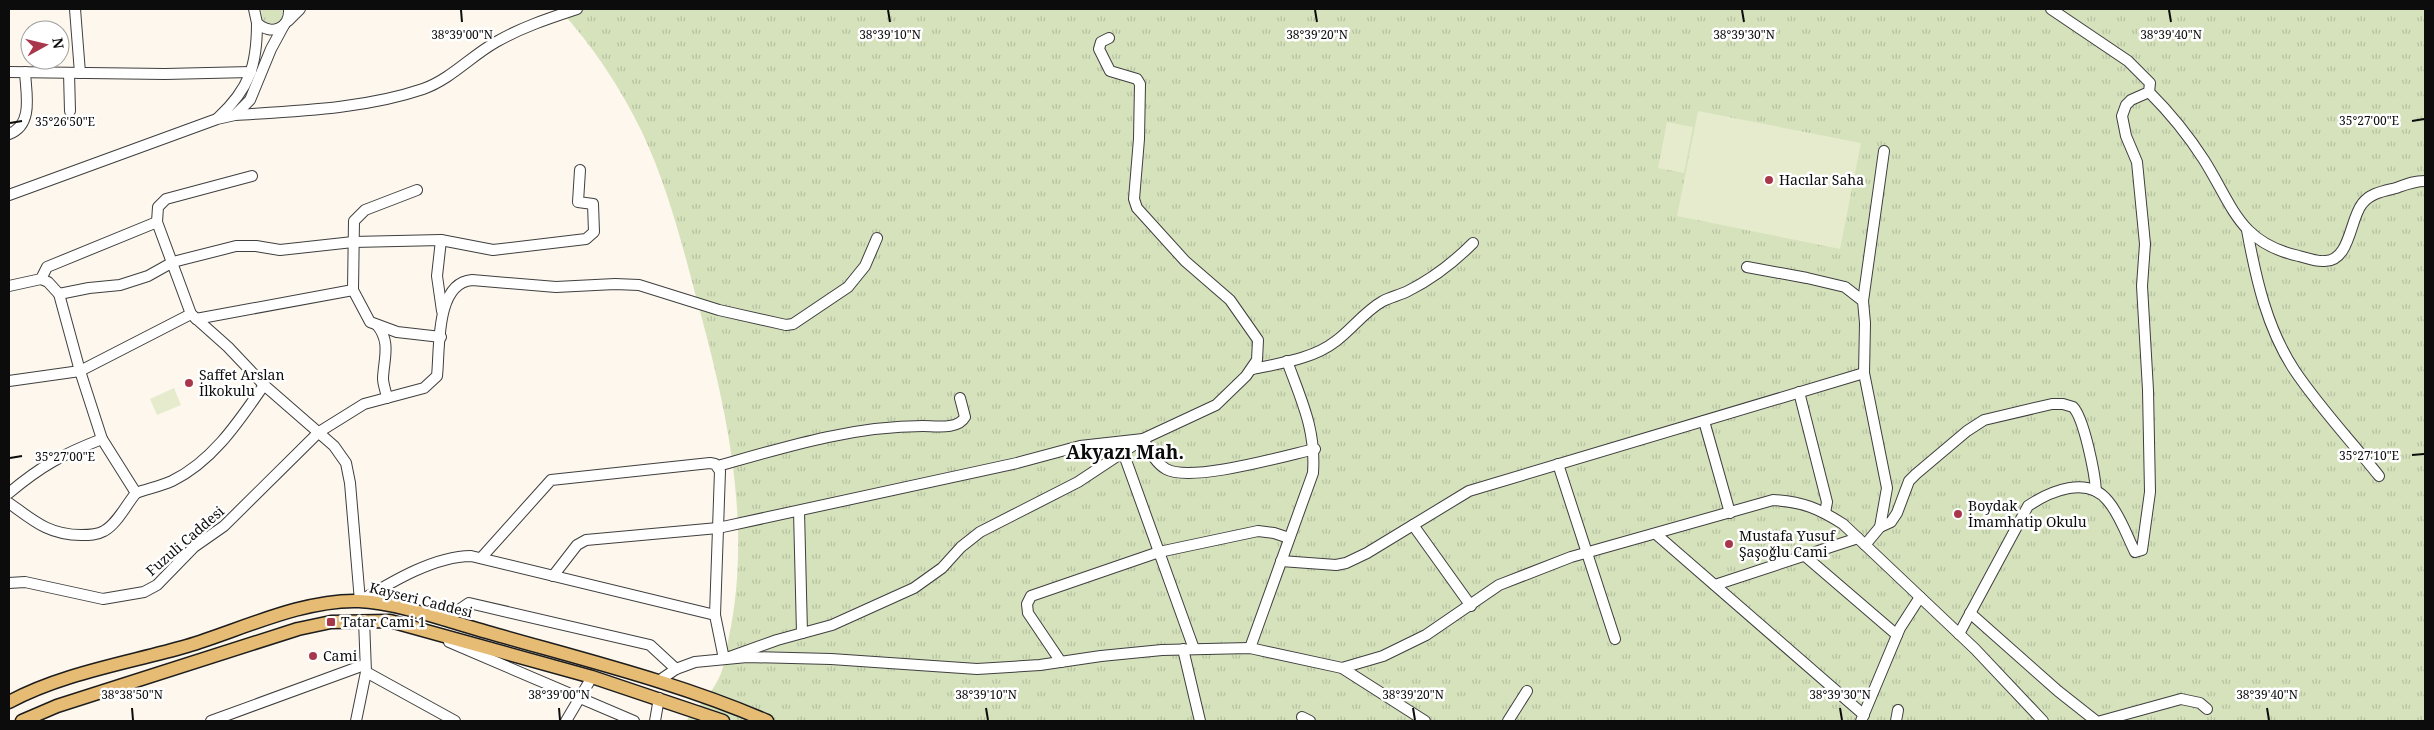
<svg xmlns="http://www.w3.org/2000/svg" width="2434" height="730" viewBox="0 0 2434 730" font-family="'Noto Serif',serif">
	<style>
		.grass { fill: url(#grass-tufts) }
		.pitch { fill: #e5ebcc }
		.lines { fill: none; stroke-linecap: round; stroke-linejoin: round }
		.minor-casing { stroke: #3f3f3f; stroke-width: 12 }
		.major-casing { stroke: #1d1d1d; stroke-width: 15 }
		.minor { stroke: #fff; stroke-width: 10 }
		.major { stroke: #e6bb74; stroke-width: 12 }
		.ticks { fill: none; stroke: #0c0c0c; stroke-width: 2 }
		.poi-dot { fill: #a9374c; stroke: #fff; stroke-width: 2 }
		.labels { text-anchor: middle; stroke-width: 5; stroke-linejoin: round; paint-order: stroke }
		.poi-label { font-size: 14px; fill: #0c0c0c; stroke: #fff; text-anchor: start }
		.street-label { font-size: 14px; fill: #0c0c0c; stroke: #fff }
		.district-label { font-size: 19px; font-weight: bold; fill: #0c0c0c; stroke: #fff }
		.ticks-label { font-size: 12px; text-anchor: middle; fill: #0c0c0c; stroke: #fff; stroke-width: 5; stroke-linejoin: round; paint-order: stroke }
	</style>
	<defs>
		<pattern id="grass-tufts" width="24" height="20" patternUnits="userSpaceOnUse" patternTransform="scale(1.25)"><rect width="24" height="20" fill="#d5e2bc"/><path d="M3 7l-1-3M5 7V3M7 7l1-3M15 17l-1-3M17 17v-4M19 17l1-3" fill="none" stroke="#b6c1a0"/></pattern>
	</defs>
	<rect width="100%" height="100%" fill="#fdf7ed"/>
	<g class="grass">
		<path d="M261,9H283L282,18C277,25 269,25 262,19Z"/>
		<path d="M559,9H2425V721H686C697,708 712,693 719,678C725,666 726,650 729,637C753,521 726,405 695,293C681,239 666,183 642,132C620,87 593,46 559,9Z"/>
	</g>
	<g class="pitch">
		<path d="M1698,111L1861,143L1840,249L1677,216Z"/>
		<path d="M1667,122L1693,127L1684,173L1658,168Z"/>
		<path d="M174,388L181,405L157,415L150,399Z"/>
	</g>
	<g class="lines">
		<g class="minor-casing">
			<g id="minor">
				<path d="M75,9L80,73"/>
				<path d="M254,9L257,23C271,36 290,29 289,9"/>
				<path d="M288,21L300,9"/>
				<path d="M9,72L165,74L251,72"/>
				<path d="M69,73L70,111"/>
				<path d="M2149,92C2170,113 2188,135 2204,160C2233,206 2239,243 2299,256C2307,258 2316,262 2325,261C2350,261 2350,219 2362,204C2370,193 2384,191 2396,188C2407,184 2414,181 2425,181"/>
				<path d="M235,115C297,111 364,109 423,89C451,79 471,56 496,42C522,27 550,18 577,9"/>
				<path d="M218,118C250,88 257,65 257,23"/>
				<path d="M9,134C34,125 26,93 25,72"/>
				<path d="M252,176L166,199L158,207L157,222L191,314L228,347L264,385L334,446L346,463L350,483L360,601C390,583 434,556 471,556L715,615"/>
				<path d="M417,190L365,210L354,221L353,290L370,322L397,332L441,337"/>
				<path d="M9,195L217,119L235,115L250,100L271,49L284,25"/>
				<path d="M2247,230C2256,279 2267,329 2295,371C2320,408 2351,441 2379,476"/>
				<path d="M441,240L437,276L442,311"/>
				<path d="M1747,267L1807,278L1845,287L1863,301L1865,323L1864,373L1887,488L1880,527"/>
				<path d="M41,279L48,282L59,294L80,371L102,439L136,493C147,489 161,486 172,481C213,461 239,421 264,385"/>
				<path d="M9,286L41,279L47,267L157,222"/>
				<path d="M59,294L89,288L120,285L148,276L173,262L236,246H256L280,250L353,242L441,240L493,250L586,239L594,232L593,204L578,202L580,170"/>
				<path d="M1863,301L1884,151"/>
				<path d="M196,319L353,290"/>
				<path d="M377,325C391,342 384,358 383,378C383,385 386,391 387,398"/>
				<path d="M1253,369C1281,363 1313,359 1336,341C1352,329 1365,311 1383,301C1391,297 1400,295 1408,291C1432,279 1454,262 1473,243"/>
				<path d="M9,381L80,371L191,314"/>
				<path d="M1799,392L1827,502L1825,513"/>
				<path d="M1704,421L1730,513"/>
				<path d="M1123,452L1194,649"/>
				<path d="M1558,464L1615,639"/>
				<path d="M718,466C785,447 852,426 923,426C935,426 958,430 965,417L960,398"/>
				<path d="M9,493C41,466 63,454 102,439"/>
				<path d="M9,503C34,521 49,535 81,535C89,535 97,535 104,531C117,524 126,505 136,493"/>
				<path d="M799,511L802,633"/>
				<path d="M1413,525L1471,606"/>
				<path d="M1657,535L1864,715"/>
				<path d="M1865,545L1880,527L1891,522L1897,513L1909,481L1916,474L1967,431L1984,420L2052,404H2063L2073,407C2084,418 2095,474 2096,491"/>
				<path d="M1805,556L1897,635"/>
				<path d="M481,558L551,480L710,463L715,464L720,471L715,615L724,659L777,640L832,625L914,588L942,568L961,547L980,532L1078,482L1143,439L1216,405L1246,376L1257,360L1258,340L1230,300L1185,261L1137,208L1134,199L1139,139L1140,84L1137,79L1110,71L1099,49L1101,42L1109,38"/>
				<path d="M1281,561L1336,565L1346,563L1367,553L1469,491L1864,373"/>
				<path d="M553,576L577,545L586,540L718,528L1017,463L1080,446L1143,439C1149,449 1155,463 1166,469C1191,483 1284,456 1315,449"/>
				<path d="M9,583L25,582L103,599L144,592L157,585L194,547L224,526L319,432L364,404L424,388L437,376C440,349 435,283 472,280L556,287L615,284L639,285L719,310L786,325L793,324L848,287L865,266L877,238"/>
				<path d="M1715,585L1858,538"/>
				<path d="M1970,613L2058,691L2096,721"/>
				<path d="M444,620L469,603L650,645L676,669"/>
				<path d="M1959,634L2028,506C2050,491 2088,475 2108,501C2120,515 2127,536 2135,552L2142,550L2150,492L2148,390L2142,286L2145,244L2137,162L2126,136L2122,116L2126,105L2131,100L2149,92L2150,83L2128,61L2051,9"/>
				<path d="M449,642L634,721"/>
				<path d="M1250,648L1313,473C1316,430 1302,402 1287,361"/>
				<path d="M1183,649L1200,721"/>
				<path d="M1061,662L1028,613L1027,604L1031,596L1159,552L1258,531L1274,533L1289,538"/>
				<path d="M1342,668L1383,656L1426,635L1499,585L1571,557L1773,500C1803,502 1818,508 1843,524L1975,649L2043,721"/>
				<path d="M366,672L455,721"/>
				<path d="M660,680L676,669L695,662L747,657L831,659L977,669L1040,665L1101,656L1162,650L1250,648L1342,668L1425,721"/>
				<path d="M1302,717L1310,721"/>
				<path d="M211,721L364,665"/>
				<path d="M356,721L366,672L364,620"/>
				<path d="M566,721L592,677"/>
				<path d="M655,721L659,698"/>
				<path d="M1508,721L1527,691"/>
				<path d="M1861,721L1900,628L1920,597"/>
				<path d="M1896,721L1898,710"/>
				<path d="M2101,721L2181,699L2200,703L2207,709"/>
			</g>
		</g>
		<g class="major-casing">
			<g id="major">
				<path d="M9,702C63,673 128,663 187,646C240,630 303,599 359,601C395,602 451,622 487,632C581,659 677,682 767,721"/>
				<path d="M22,721L57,706L298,629L331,622L390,621L592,677L723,721"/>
			</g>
		</g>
		<use href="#minor" class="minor"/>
		<use href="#major" class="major"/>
	</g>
	<path class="ticks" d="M461,10L462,22M888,10L890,22M1315,10L1317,22M1742,10L1744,22M2169,10L2171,22M2412,121L2424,119M10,123L22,121M2412,455L2424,454M10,458L22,456M132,708L133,720M559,708L560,720M986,708L988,720M1413,708L1415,720M1840,708L1842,720M2267,708L2269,720"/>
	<g class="poi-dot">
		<circle cx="1769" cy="180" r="5"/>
		<circle cx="189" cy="383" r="5"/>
		<circle cx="1958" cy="514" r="5"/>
		<circle cx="1729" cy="544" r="5"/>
		<rect x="326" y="617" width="10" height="10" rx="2.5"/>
		<circle cx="313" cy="656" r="5"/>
	</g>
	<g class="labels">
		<g class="poi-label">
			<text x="1779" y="185">Hacılar Saha</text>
			<text x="199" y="380">Saffet Arslan<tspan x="199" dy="16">İlkokulu</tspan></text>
			<text x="1968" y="511">Boydak<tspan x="1968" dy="16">İmamhatip Okulu</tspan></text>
			<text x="1739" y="541">Mustafa Yusuf<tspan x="1739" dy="16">Şaşoğlu Cami</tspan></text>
			<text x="341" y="627">Tatar Cami 1</text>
			<text x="323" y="661">Cami</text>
		</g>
		<g class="street-label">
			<text transform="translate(185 541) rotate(-41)" y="5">Fuzuli Caddesi</text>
			<text transform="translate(421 600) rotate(14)" y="5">Kayseri Caddesi</text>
		</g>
		<g class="district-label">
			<text x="1125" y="459">Akyazı Mah.</text>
		</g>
	</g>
	<g class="ticks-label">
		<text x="462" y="39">38°39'00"N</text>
		<text x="890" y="39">38°39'10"N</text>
		<text x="1317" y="39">38°39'20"N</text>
		<text x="1744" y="39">38°39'30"N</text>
		<text x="2171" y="39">38°39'40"N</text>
		<text x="2369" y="125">35°27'00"E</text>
		<text x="65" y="126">35°26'50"E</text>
		<text x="2369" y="460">35°27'10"E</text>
		<text x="65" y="461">35°27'00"E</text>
		<text x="132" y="699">38°38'50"N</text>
		<text x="559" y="699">38°39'00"N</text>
		<text x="986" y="699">38°39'10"N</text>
		<text x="1413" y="699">38°39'20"N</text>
		<text x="1840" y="699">38°39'30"N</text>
		<text x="2267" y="699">38°39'40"N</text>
	</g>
	<rect width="2434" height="730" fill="none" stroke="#0c0c0c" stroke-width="20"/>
	<g transform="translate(45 45) rotate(82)"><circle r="24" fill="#ffffff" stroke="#9e9e9e"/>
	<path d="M0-4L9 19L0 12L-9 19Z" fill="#a9374c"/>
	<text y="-8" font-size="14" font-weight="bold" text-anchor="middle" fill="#0c0c0c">N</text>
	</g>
</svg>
